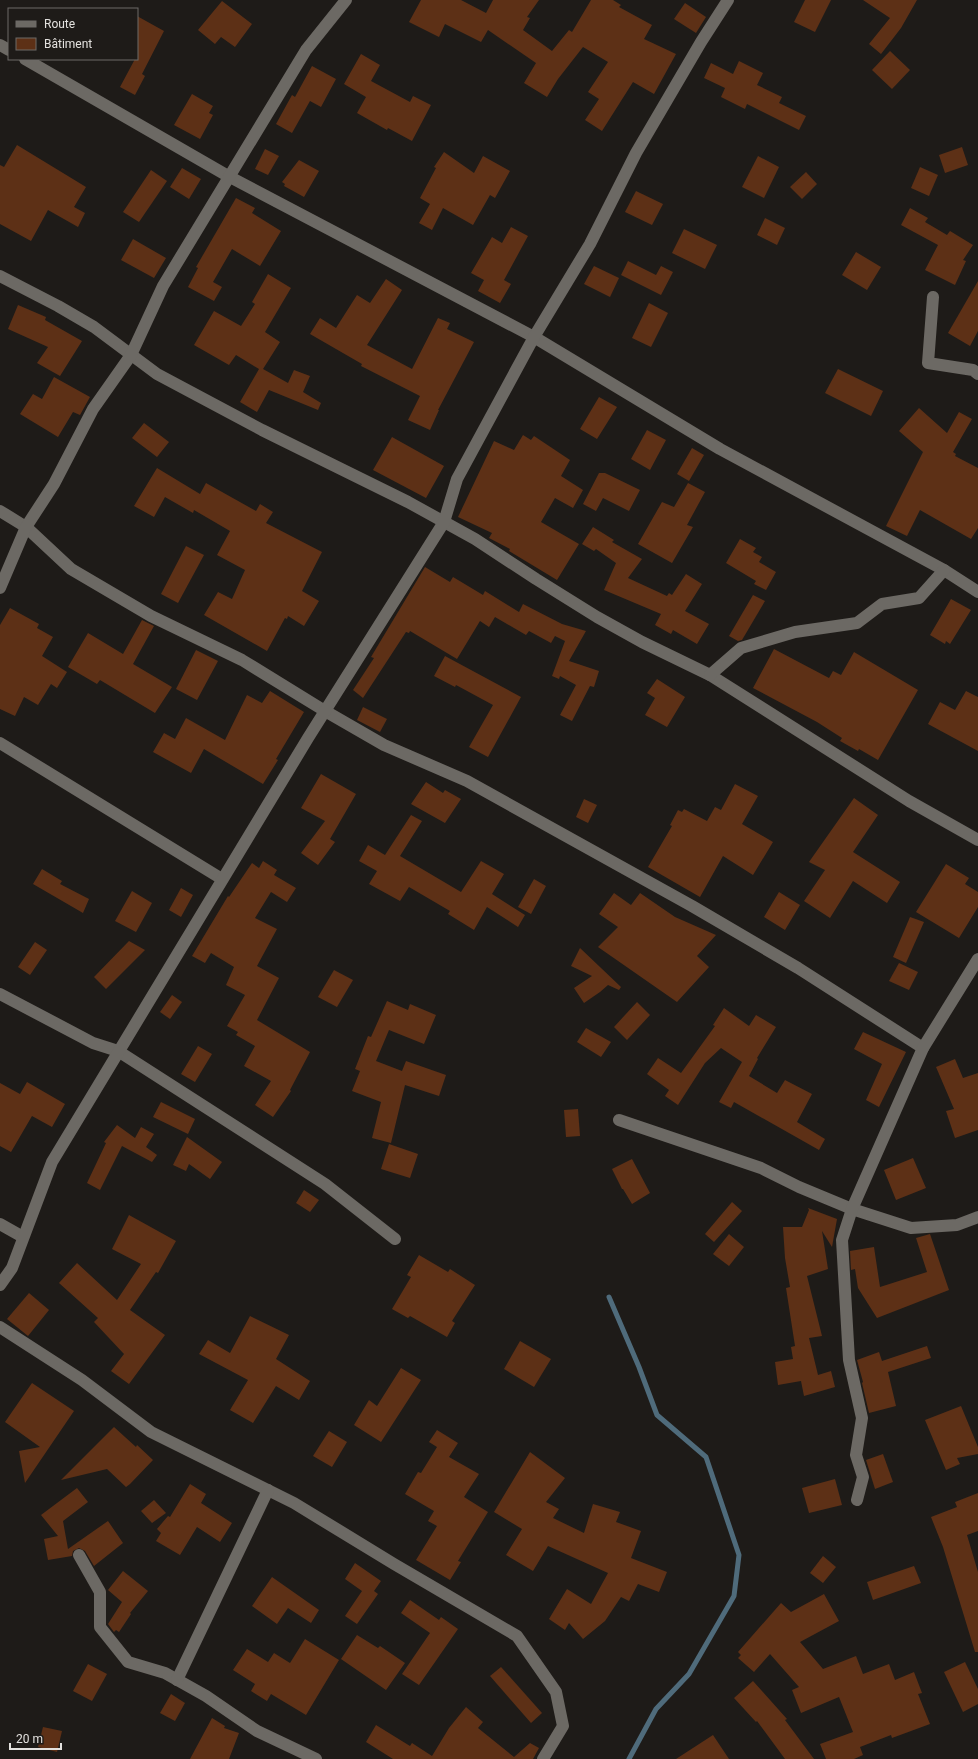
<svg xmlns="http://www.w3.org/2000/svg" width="978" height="1759" viewBox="0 0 978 1759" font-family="Roboto,sans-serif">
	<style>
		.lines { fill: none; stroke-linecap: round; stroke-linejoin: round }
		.stream { stroke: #4f6b7b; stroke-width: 5 }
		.building { fill: #5d3016 }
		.street { stroke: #6c6964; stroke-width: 12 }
	</style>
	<rect width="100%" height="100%" fill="#1e1b18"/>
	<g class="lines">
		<path class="stream" d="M609,1297L639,1367L657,1415L706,1457L739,1555L734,1596L689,1674L656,1709L629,1759"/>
	</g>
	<g class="building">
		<path d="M421,0H461L486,13L493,0H539L527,17L530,18L523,30L552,51L569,30L572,32L591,0H613L621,5L619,7L652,25L644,39L676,54L654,94L633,82L602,131L585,120L599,99L588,92L608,62L583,47L558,79L547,97L524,83L536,63L488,30L481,42L445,24L439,37L409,22Z"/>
		<path d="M805,0H831L815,32L794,22Z"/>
		<path d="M863,0H917L901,28L881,54L869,44L890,18Z"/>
		<path d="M222,1L252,24L235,47L221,37L215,44L198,30Z"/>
		<path d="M685,3L706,17L696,33L674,19Z"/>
		<path d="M137,16L164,31L142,74L145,76L135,95L120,87L135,59H137Z"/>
		<path d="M890,51L910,70L892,89L872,70Z"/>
		<path d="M361,54L380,65L371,81L410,102L413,96L431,105L412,141L388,128L387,130L357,113L366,97L344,84Z"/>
		<path d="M739,61L763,73L757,85L782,97L779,103L806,116L799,130L747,104L745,109L721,97L725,88L704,78L711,63L733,74Z"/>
		<path d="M312,66L336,79L321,107L310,101L292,133L276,124L292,95L295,97Z"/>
		<path d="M192,94L213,106L209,113L213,115L200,139L174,125Z"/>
		<path d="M17,145L86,187L74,207L85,213L78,227L48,210L31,241L0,224V165L4,167Z"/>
		<path d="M962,147L968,165L945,173L939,155Z"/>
		<path d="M265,149L279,156L268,175L255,169Z"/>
		<path d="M444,152L474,173L483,156L510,171L495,198L490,195L473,225L443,208L432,230L419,223L430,204L420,198L436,168L434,167Z"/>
		<path d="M758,156L779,167L764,198L742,187Z"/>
		<path d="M299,160L319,171L304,197L284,186L285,184L282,182Z"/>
		<path d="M920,167L938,175L929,196L911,188Z"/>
		<path d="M182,168L201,179L189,199L170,187Z"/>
		<path d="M151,170L167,181L139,222L123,212Z"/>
		<path d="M806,172L817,184L802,199L790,187Z"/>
		<path d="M636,191L663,204L652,225L625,212Z"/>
		<path d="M236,198L255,208L252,213L281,231L260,266L232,249L213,282L222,287L214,301L188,287L198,268L196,267Z"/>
		<path d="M910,208L928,218L925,222L947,235L950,231L973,245L963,260L966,261L955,285L925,270L938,245L901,225Z"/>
		<path d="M765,218L785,228L777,245L757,235Z"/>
		<path d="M511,227L528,236L504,280L511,284L500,303L478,291L484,280L471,273L492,237L502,243Z"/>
		<path d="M684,229L717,245L705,269L672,253Z"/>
		<path d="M133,239L166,258L154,278L121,260Z"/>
		<path d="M856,252L881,267L867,290L842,275Z"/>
		<path d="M628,261L656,275L661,266L673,272L661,295L621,275Z"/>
		<path d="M594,266L619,278L610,297L584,284Z"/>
		<path d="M268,274L291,288L265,332L280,342L263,369L288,383L294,370L310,376L303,392L321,403L318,410L269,390L257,412L240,402L259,369L236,355L229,365L194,345L214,311L241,326L255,304L252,302Z"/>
		<path d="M386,279L402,290L367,345L412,369L438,318L450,323L447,329L474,342L438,410H439L430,430L408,420L420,396L361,366L362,364L310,334L320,318L336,328L357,295L370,303Z"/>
		<path d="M978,281V331L970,346L948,333Z"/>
		<path d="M649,303L668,313L651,347L632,338Z"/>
		<path d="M18,305L46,317L45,320L82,341L60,376L37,363L48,347L8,329Z"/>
		<path d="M838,369L883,391L871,416L825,393Z"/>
		<path d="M54,377L90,397L80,415L73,412L58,437L20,414L33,394L42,399Z"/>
		<path d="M599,397L617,407L597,439L580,429Z"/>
		<path d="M919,408L947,433L959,412L972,419L953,452L956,454L955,456L978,468V528L971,539L920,510L907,536L886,526L923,452L899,431Z"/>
		<path d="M144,423L169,442L157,457L132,438Z"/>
		<path d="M647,430L666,440L650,470L631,459Z"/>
		<path d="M523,435L531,440L534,436L570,460L561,476L583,490L573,508L555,498L541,522L579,544L557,580L509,551L510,549L489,538L492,533L458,517L494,441L514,450Z"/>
		<path d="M392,437L444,466L426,498L373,470Z"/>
		<path d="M692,448L704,455L689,481L677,474Z"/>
		<path d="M157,468L200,494L206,483L256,511L260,504L273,512L266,523L322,552L302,591L319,601L304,626L288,616L287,619L285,618L267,651L204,615L218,592L232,599L245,570L217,555L230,531L194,510L193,513L165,497L154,517L134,506Z"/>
		<path d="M599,473H605L640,490L629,511L603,498L596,511L583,504Z"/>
		<path d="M688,483L705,492L687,525L693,527L672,563L638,544L662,502L674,507Z"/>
		<path d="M593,527L614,540L612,542L642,559L628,578L667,596L669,593L672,595L686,574L702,584L685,611L709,624L697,644L673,630L671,634L655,625L661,614L604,590L616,563L596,549L594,551L582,544Z"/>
		<path d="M740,539L756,548L753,552L762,557L759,562L776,572L766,590L754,584L756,581L726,563Z"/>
		<path d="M186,546L204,555L178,603L161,594Z"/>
		<path d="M425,567L450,582L453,577L483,595L485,591L519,612L523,604L562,624L586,631L569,661L599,671L594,687L590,686L572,721L560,715L576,685L560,676L559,679L552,676L565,641L555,636L551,643L529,631L526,635L495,617L489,627L480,621L457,659L410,631L409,633L406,632L363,698L353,690L374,658L371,657Z"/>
		<path d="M753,595L765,601L742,640L738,641L729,636Z"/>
		<path d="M951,599L971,610L950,644L946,641L945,644L930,635Z"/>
		<path d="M10,608L39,624L37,628L53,637L42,656L67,672L57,688L51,684L38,705L24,697L15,716L0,709V625Z"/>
		<path d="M142,620L154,626L133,664L172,687L155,713L100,680L97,684L68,667L88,633L123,654Z"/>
		<path d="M774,649L829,678L833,671L841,675L854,652L918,690L878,760L859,749L858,751L840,741L842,738L817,722L753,688Z"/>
		<path d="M196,650L218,661L197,700L176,689Z"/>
		<path d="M445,656L521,697L488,757L469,747L493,705L456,685L455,687L434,676Z"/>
		<path d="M657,679L685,697L667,727L645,715L655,698L647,693Z"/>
		<path d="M270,691L304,712L276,759L278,760L263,784L204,749L191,773L153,752L164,733L175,739L186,718L225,740L247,695L262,703Z"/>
		<path d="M966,691L978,697V751L928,724L940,702L955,710Z"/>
		<path d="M363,707L387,719L380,732L357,720Z"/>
		<path d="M321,774L356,794L330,839L335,842L318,865L301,853L325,821L301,808Z"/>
		<path d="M426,782L443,793L445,790L461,799L445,823L411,804Z"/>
		<path d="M735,784L758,796L742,824L773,842L753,875L723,856L700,897L648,867L672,826L670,825L678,810L682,812L684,809L707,821L715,807L721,810Z"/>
		<path d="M854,798L878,815L853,852L900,882L887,903L853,881L830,918L804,901L825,870L809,862Z"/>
		<path d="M584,799L597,805L588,823L576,817Z"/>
		<path d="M411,815L422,821L400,856L461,892L481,861L504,874L492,894L525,915L518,927L487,907L474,930L448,914L450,911L409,887L400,901L369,884L377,871L359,861L368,845L385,855Z"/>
		<path d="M263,861L277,870L274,875L296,888L287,902L271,892L255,918L277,929L257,966L279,978L257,1020L310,1052L290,1090L291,1091L273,1117L255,1105L271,1081L244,1066L255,1046L236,1035L238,1032L227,1026L245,995L226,985L234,967L211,953L205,963L192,956L228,896L229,897L252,863L259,868Z"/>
		<path d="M946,864L969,878L965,884L978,892V907L959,938L916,912Z"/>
		<path d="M42,869L62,881L60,884L89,899L83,913L33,884Z"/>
		<path d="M534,879L546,886L531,914L518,907Z"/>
		<path d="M181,888L193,895L181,917L169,910Z"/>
		<path d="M132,891L152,903L136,932L115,921Z"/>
		<path d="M779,892L800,905L785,930L764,917Z"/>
		<path d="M614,893L631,905L640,893L675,917L716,935L697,956L709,967L677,1002L598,947L618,927L599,914Z"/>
		<path d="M910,917L924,922L906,963L893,957Z"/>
		<path d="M129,941L145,950L106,989L94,977Z"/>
		<path d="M35,942L47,950L30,975L18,967Z"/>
		<path d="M580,948L621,987L619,990L608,985L600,992L584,1003L574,988L592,976L571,966Z"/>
		<path d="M899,963L918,972L909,990L889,981Z"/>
		<path d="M334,970L353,980L337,1007L318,997Z"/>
		<path d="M172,995L182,1002L170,1019L160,1012Z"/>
		<path d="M387,1001L408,1010L410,1004L436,1015L424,1044L389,1030L376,1061L402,1071L406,1061L446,1075L439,1096L405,1085L391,1143L372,1138L381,1102L352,1091L360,1071L355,1069L368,1036L371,1037Z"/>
		<path d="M637,1002L650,1015L627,1040L614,1027Z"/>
		<path d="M724,1008L749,1026L756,1015L776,1027L757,1058L758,1059L749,1076L777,1093L785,1080L812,1094L797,1122L825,1139L819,1150L734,1102L731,1108L719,1102L742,1062L721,1048L705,1063L678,1105L665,1096L669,1090L647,1074L658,1058L681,1073L715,1026L713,1025Z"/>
		<path d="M586,1028L611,1042L601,1057L577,1042Z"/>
		<path d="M863,1032L906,1052L879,1107L866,1100L882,1064L854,1049Z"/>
		<path d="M198,1046L212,1054L195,1082L181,1074Z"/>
		<path d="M955,1059L963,1078L978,1073V1130L955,1138L946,1111L954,1109L936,1067Z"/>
		<path d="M27,1082L65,1104L52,1127L32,1116L11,1152L0,1146V1083L20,1094Z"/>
		<path d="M161,1102L195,1119L188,1134L153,1117Z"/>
		<path d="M578,1109L580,1136L566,1137L564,1110Z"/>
		<path d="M117,1125L135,1138L141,1127L154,1134L146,1147L157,1155L152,1162L122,1146L100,1190L87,1183L106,1143L104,1142Z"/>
		<path d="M187,1137L222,1162L210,1179L189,1164L186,1171L173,1165Z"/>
		<path d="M389,1144L418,1154L410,1178L381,1169Z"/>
		<path d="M913,1158L926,1188L896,1200L884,1170Z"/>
		<path d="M632,1159L650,1193L632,1204L623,1189H622L612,1169Z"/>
		<path d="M304,1190L319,1200L310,1212L296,1203Z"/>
		<path d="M732,1202L742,1211L714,1242L705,1234Z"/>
		<path d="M808,1208L837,1219L832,1247L822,1231L828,1269L807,1276L822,1336L809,1338L818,1375L831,1371L835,1387L804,1396L801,1381L778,1385L775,1362L793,1359L791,1347L795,1346L786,1288L790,1287L785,1258L783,1227H802L809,1210Z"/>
		<path d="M129,1215L176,1241L158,1273L156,1272L130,1310L165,1335L129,1384L111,1371L124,1354L94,1322L98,1318L59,1283L77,1263L117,1300L141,1264L112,1249Z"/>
		<path d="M729,1234L744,1247L729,1266L713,1254Z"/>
		<path d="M930,1234L949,1290L877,1318L858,1288L855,1269L851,1270L850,1251L874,1247L880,1287L927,1272L916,1238Z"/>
		<path d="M419,1255L448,1272L450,1269L475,1285L452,1321L455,1323L447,1337L410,1316L408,1318L392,1309L411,1277L407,1275Z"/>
		<path d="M29,1293L49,1310L28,1336L7,1319Z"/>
		<path d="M250,1316L289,1335L276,1359L310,1381L299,1400L276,1386L253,1423L230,1410L248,1380L199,1354L208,1340L230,1353Z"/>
		<path d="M520,1341L551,1359L534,1387L504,1369Z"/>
		<path d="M927,1346L931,1358L888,1372L896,1406L869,1413L862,1383L863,1382L857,1360L879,1352L882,1361Z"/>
		<path d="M401,1368L421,1380L381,1442L354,1425L369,1400L377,1406Z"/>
		<path d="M32,1383L74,1411L25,1483L19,1451L40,1447L5,1422Z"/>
		<path d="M961,1406L978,1447V1454L957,1458L960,1464L946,1470L925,1420Z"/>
		<path d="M114,1427L136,1447L137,1445L153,1460L130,1484L126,1487L107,1469L61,1480Z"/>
		<path d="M437,1430L458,1443L449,1457L479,1474L464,1497L488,1512L458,1561L461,1562L450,1580L416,1560L437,1526L428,1521L434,1511L405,1494L418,1472L421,1473L437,1447L429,1442Z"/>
		<path d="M329,1431L347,1442L332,1467L313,1456Z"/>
		<path d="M530,1452L565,1478L546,1502L559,1509L553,1518L584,1533L593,1504L620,1512L616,1522L641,1531L631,1558L667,1572L659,1592L638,1584L629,1601L621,1597L605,1621L583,1639L569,1623L565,1630L549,1619L567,1589L591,1604L608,1573L548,1546L533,1571L506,1555L522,1529L494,1512Z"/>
		<path d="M883,1454L893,1482L875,1489L866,1460Z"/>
		<path d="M835,1479L842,1505L809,1513L802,1488Z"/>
		<path d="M190,1484L206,1494L201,1503L232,1523L220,1542L197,1527L180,1555L156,1541L161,1533L157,1529L168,1516L170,1517Z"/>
		<path d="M77,1488L88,1502L63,1521L68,1549L108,1521L123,1543L94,1566L85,1551L79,1548L73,1551L72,1556L48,1560L44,1539L58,1536L41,1515Z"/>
		<path d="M978,1493V1531L967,1535L978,1572V1652H975L943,1547L931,1517L957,1507L955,1502Z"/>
		<path d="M154,1500L166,1513L152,1523L141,1511Z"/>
		<path d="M823,1556L836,1567L823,1583L810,1573Z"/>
		<path d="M355,1563L381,1581L374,1591L378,1594L357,1624L345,1616L362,1591L345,1579Z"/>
		<path d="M914,1566L921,1583L873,1600L867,1582Z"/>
		<path d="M123,1571L148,1591L130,1613L131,1614L119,1632L116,1630L114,1632L108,1624L122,1602L108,1590Z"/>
		<path d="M272,1577L319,1610L311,1623L288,1608L277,1624L252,1606Z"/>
		<path d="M824,1594L839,1621L800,1642L823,1669L856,1656L863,1674L889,1664L895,1680L914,1672L922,1693L918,1694L930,1724L892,1738L891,1735L860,1747L863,1755L854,1759H826L820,1744L853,1732L839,1697L801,1713L792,1690L799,1687L770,1654L754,1672L738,1658L741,1655L738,1652L781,1603L791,1612Z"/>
		<path d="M410,1600L439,1620L441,1617L458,1629L419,1685L402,1674L430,1633L401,1613Z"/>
		<path d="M357,1635L378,1648L380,1646L405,1663L386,1690L341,1659Z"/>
		<path d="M305,1639L339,1660L306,1715L271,1694L267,1701L251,1691L255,1684L233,1670L247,1649L268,1662L274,1653L290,1663Z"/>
		<path d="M965,1662L978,1689V1704L963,1712L944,1672Z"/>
		<path d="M88,1664L107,1674L92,1701L73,1691Z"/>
		<path d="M501,1667L542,1713L531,1723L490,1676Z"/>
		<path d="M753,1681L787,1719L785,1720L814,1759H785L757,1721L756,1722L734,1698Z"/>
		<path d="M171,1694L185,1703L175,1721L160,1713Z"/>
		<path d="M466,1707L483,1722L478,1728L514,1757L530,1743L539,1748L533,1759H393L366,1742L376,1725L410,1746L412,1743L432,1756L449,1728Z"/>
		<path d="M212,1718L225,1726L224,1728L239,1733L229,1759H190Z"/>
		<path d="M43,1727L62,1731L57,1752L38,1747Z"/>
		<path d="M713,1735L729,1759H676Z"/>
	</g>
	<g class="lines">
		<g class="street">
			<path d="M0,45L9,50"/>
			<path d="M25,59L228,176L534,337L720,449L944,570L978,592"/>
			<path d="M0,276L58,306L94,327L157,374L262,430L408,502L475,539L536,579L597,617L642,642L710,675L909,801L978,840"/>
			<path d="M933,297L928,363L973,370L978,374"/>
			<path d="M0,511L26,527L71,569L151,616L242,660L325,711L384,745L467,781L692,906L798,968L923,1048"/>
			<path d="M0,588L26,527L54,484L93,409L131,355L163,286L306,50L346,0"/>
			<path d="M710,675L741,648L795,632L857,623L882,604L919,598L944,570"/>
			<path d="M0,743L222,879"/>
			<path d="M0,994L93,1043L118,1051L325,1184L395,1239"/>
			<path d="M619,1120L761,1168L799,1187L852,1209L911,1228L957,1225L978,1217"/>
			<path d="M0,1224L23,1237"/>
			<path d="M0,1285L12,1268L52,1162L308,738L444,522L457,479L534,337L590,244L636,153L701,42L728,0"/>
			<path d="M0,1327L82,1380L151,1432L294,1503L394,1564L517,1636L556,1692L563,1726L543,1759"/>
			<path d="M857,1500L863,1477L856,1455L862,1418L849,1360L842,1240L852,1209L923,1048L978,959"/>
			<path d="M79,1555L100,1592V1627L128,1662L165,1673L206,1696L257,1731L316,1759"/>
			<path d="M177,1680L268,1490"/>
		</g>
	</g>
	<rect x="8" y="8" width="130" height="52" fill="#1e1b18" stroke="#6d6a67"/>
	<rect x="16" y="21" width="20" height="6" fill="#6c6964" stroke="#6d6a67"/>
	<text x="44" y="28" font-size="12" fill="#e3e1de">Route</text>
	<rect x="16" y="38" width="20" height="12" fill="#5d3016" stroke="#6d6a67"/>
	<text x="44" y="48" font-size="12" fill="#e3e1de">Bâtiment</text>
	<path d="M10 1743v6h51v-6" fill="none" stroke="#e3e1de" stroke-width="2"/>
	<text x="16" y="1743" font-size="12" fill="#e3e1de" stroke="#1e1b18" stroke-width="3" paint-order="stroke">20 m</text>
</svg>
